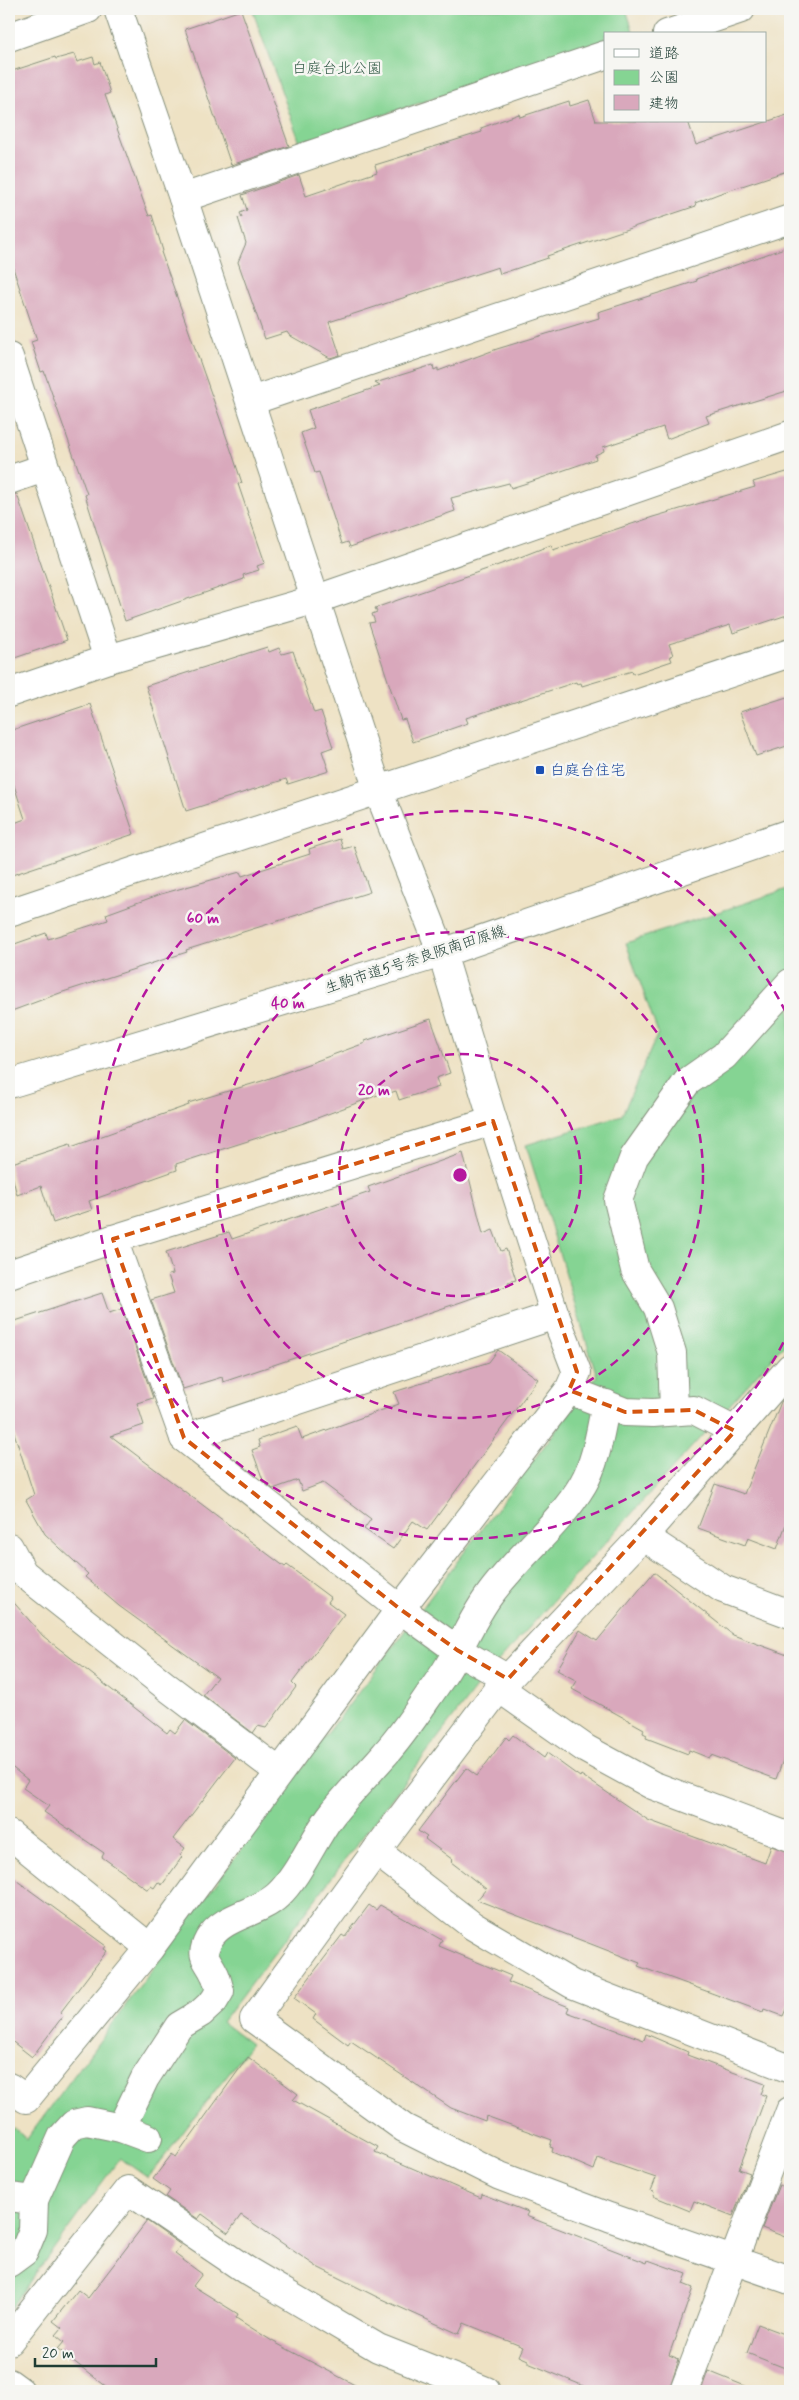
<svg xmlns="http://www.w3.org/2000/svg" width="799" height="2400" viewBox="0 0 799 2400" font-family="Mynerve,'Klee One',sans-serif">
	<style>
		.green { fill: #85d493; stroke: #528864 }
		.building { fill: #d9a8bc }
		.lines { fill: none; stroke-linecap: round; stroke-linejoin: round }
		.pedestrian-casing { stroke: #86907c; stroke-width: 30 }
		.minor-casing { stroke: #86907c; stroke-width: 30 }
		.tertiary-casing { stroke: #86907c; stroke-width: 30 }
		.pedestrian { stroke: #fff; stroke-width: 28 }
		.minor { stroke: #fff; stroke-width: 28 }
		.tertiary { stroke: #fff; stroke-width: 28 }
		.marked { fill: none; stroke: #d45610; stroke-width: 4; stroke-dasharray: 10 6; stroke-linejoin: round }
		.ring { fill: none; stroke: #b5179e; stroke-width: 2.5; stroke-dasharray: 9 6 }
		.transit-dot { fill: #1a4fb4; stroke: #f6f6f2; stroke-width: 2 }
		.labels { text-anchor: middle; stroke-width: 5; stroke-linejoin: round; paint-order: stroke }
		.park-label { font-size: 15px; fill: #335b47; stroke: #f6f6f2 }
		.transit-label { font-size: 15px; fill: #164399; stroke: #f6f6f2; text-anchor: start }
		.street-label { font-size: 15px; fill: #1f3d34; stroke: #f6f6f2 }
		.centre { fill: #b5179e; stroke: #f6f6f2; stroke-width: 2.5 }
		.ring-label { font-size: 15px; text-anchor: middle; font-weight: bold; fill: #b5179e; stroke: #f6f6f2; stroke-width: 5; stroke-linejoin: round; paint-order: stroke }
	</style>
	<rect width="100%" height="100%" fill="#f6f6f2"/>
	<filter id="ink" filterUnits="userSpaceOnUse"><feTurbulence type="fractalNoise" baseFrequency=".02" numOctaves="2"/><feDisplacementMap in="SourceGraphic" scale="10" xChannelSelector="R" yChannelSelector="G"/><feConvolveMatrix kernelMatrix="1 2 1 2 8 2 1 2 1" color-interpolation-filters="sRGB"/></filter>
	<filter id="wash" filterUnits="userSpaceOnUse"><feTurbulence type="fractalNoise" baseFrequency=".0096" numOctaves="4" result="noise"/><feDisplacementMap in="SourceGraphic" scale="20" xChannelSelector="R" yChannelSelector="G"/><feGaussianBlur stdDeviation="1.12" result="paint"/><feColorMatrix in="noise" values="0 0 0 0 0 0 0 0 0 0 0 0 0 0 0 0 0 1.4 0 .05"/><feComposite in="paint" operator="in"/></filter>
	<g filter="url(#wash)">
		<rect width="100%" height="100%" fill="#eee2c4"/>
		<g class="green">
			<path d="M252,9H626L633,31L626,34H605V41L300,143Z"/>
			<path d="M790,888V1338L481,1681L222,2022L251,2044L148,2178L120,2158L9,2310V2125L27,2139L309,1758L597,1376L526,1145L622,1115L658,1033L626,943Z"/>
		</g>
		<g id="blocks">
			<g class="building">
				<path d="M241,10L289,146L231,165L185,29Z"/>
				<path d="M74,54L77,62L93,57L95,64L100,62L110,93L105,95L145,206L149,216L152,215L163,251L161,252L230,447L242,483L238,484L265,563L257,566L259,570L243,575L244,579L125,621L85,495L87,494L44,371L41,372L31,342L37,340L9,256V72L55,57L56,59Z"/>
				<path d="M589,100L596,121H688L696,145L790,114V170L718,194L695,203L696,206L547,256L548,258L500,274L498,267L329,322L340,355L330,358L289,335L287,332L265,339L238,262L246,243L238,218L242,217L240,213L247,210L242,195L299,175L306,196L377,172L375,165L482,132L481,128L519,114L520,117L569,101L570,106Z"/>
				<path d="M790,246V390L706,416L709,423L667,439L663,427L603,447L604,451L595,455L596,459L530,482L511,488L509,483L451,498L455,511L350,547L348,542L342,544L319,472L315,473L301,433L314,428L308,410L380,386L375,383L433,365L434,370L438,368V371L497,349L599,318L598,312L697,281L696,279Z"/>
				<path d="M790,471V614L733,633L730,625L669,644L673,655L670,656L672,661L633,674L632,671L582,686L581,683L577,684L576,682L466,718L468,723L413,742L405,719L401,720L369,623L375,622L372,614L377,612L375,608L510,561L551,545L553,550L653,517L755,487L753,482Z"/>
				<path d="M17,494L67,640L9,660V495Z"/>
				<path d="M267,647L269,652L279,648L282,654L293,651L314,713L321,711L333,747L322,751L329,771L288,784L286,779L186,811L146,686Z"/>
				<path d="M790,696V745L756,756L740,712Z"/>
				<path d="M90,704L134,834L9,876V825L25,819L9,770V731Z"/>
				<path d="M340,839L343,849L354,846L370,892L186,950L187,952L60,993L9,1012V946L46,933L48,939L108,920L106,914L161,894L240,872L242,876L310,854L309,849Z"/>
				<path d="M431,1019L450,1073L436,1078L439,1087L399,1100L396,1091L383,1095V1093L304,1123L176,1164L177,1170L89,1201L92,1210L53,1223L41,1186L17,1195L9,1164L70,1144L71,1147L189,1105L188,1103L262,1081L365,1043V1041Z"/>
				<path d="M463,1153L483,1234L493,1230L501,1251L506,1249L516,1280L508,1282L509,1285L461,1302L223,1382L222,1377L183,1389L151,1300L174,1293L168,1275L173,1274L166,1252L229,1232L232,1239L370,1192L368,1187Z"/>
				<path d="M102,1293L109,1313L122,1309L153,1398L137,1403L144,1425L111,1436L285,1567L287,1565L331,1598L328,1602L344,1614L292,1683L296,1687L266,1728L258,1726L253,1733L203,1695L217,1677L119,1606L85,1577L88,1574L45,1534L26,1500L34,1495L9,1417V1323Z"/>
				<path d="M498,1350L538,1379L427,1530L413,1521L393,1549L364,1529L371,1519L323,1483L302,1491L298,1480L273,1489L263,1480L252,1450L260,1447L258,1440L297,1426L302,1439L399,1404L394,1392L489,1362Z"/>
				<path d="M790,1391V1513L777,1549L748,1538L745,1545L698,1528L715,1484L744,1494L781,1402Z"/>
				<path d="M654,1572L733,1635L790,1656V1741L776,1779L711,1755L709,1758L689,1750L688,1754L646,1738L647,1735L643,1733L644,1729L572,1689L577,1681L557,1670L580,1630L597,1641Z"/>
				<path d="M9,1597L43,1636L167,1733L170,1729L175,1733L185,1720L235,1758L173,1839L185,1848L180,1855L182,1857L162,1885L158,1882L154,1888L151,1886L148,1890L102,1857L104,1853L44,1812L49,1806L23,1788L28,1780L9,1765Z"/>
				<path d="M513,1735L544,1758L547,1753L580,1777L581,1775L648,1820L765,1863L771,1846L790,1852V2000L783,2016L764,2009L763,2012L638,1966L640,1963L477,1900L486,1889L451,1862L453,1860L425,1839L427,1837L418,1831L466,1768L477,1776L506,1737L509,1740Z"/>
				<path d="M9,1875L106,1946L104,1949L107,1951L60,2013L63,2016L32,2057L9,2039Z"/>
				<path d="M369,1905L376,1910L380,1905L442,1940L439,1946L511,1976L508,1982L569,2007L567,2012L644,2040L646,2034L688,2052L687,2055L765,2084L761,2094L766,2096L739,2169L750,2173L733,2216L694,2201L690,2211L653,2196L654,2192L651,2191L656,2178L598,2158L594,2170L552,2152L553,2148L550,2147L552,2140L486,2116L485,2121L451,2108L351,2041L348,2045L313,2019L316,2014L294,1998L342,1935L345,1937Z"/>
				<path d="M248,2057L298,2094L293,2100L378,2147L375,2152L481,2198L482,2194L528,2212L526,2216L647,2263L648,2260L687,2274L683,2284L693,2288L669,2355L679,2359L669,2391H596L528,2363V2360L519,2356L523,2347L464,2323L459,2334L377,2297L317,2267L241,2215L228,2233L202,2214L198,2219L166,2197L170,2191L153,2179L172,2154L176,2157Z"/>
				<path d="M779,2185L790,2189V2239L762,2228Z"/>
				<path d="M147,2221L181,2245L175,2254L202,2274L193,2286L238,2314L236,2318L272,2341L366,2391H112L58,2349L64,2342L56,2335L62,2328L53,2321L78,2290L88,2298Z"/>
				<path d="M758,2324L790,2336V2370L747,2353Z"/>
				<path d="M708,2371L755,2390V2391H701Z"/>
			</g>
		</g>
	</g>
	<g filter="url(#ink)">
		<use href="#blocks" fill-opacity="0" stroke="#86907c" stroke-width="1"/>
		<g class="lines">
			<g class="pedestrian-casing">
				<g id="pedestrian">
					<path d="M569,1390L625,1412L653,1413L694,1410L735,1431"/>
					<path d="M674,1410L672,1353L658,1308L635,1270L618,1200L634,1157L687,1082L724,1056L790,983"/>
					<path d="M400,1609L457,1650L508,1679"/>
					<path d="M121,2128L145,2078L179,2026L201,2013L214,2001L220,1991C218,1985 217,1978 214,1973C207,1958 199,1957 209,1939C223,1915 258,1914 278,1895C299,1875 313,1840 330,1817C347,1794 367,1775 385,1754C406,1731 423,1703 441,1678C460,1651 471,1619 491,1593C519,1555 559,1525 583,1484C597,1460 600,1431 606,1404"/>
					<path d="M9,2197L34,2200"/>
					<path d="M9,2263L24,2252L33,2230L34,2200L62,2137L74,2124L87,2121L121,2128L148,2138"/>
				</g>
			</g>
			<g class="minor-casing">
				<g id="minor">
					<path d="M667,34L741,9"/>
					<path d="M9,37L88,9"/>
					<path d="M183,198L605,55"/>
					<path d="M9,357L108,659"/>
					<path d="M251,401L790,219"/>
					<path d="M9,480L44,468"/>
					<path d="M9,693L108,659L317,599L790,435"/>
					<path d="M9,913L790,653"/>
					<path d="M113,1239L184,1438L400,1609"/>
					<path d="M9,1274L113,1239L493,1121"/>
					<path d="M790,1368L643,1536L499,1688L376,1851L254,2019L404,2128L500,2176L609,2217L790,2280"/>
					<path d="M184,1438L555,1315"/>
					<path d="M643,1536L723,1589L790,1614"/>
					<path d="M9,1547L23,1573L167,1687L278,1771"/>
					<path d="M499,1688L586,1749L652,1785L790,1837"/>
					<path d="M9,1834L150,1948"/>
					<path d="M376,1851L473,1926L572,1984L790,2069"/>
					<path d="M9,2087L26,2099L150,1948L400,1609L569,1390L577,1372L555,1315L493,1121L442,953L378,790L183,198L118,9"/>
					<path d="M9,2341L128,2190L246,2270L378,2348L486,2391"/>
					<path d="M9,2383L20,2391"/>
					<path d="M684,2391L790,2111"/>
				</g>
			</g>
			<g class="tertiary-casing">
				<path id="tertiary" d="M9,1084L442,953L790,833"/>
			</g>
			<use href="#pedestrian" class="pedestrian"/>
			<use href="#minor" class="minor"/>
			<use href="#tertiary" class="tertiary"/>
		</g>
	</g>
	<path class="marked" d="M493,1121L577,1372L569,1390L625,1412L694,1410L735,1431L508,1679L457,1650L400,1609L184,1438L113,1239Z"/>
	<g class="ring">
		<circle cx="460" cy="1175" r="121"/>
		<circle cx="460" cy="1175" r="243"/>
		<path d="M790 1329A364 364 0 1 1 790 1021"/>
	</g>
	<rect class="transit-dot" x="535" y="765" width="10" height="10" rx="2.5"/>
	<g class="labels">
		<g class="park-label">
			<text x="337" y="73">白庭台北公園</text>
		</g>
		<g class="transit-label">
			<text x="550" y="775">白庭台住宅</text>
		</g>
		<g class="street-label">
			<text transform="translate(415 959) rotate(-18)" y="5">生駒市道5号奈良阪南田原線</text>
		</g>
	</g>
	<circle cx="460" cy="1175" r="8" class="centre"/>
	<g class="ring-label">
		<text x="203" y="923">60 m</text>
		<text x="288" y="1008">40 m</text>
		<text x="374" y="1095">20 m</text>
	</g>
	<rect width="799" height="2400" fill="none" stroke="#f6f6f2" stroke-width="30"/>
	<rect x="604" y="32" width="162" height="90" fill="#f6f6f2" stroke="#a0aca6"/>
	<rect x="614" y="49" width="25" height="8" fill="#ffffff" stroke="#a0aca6"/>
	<text x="649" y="58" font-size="15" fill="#1f3d34">道路</text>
	<rect x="614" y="70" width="25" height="15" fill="#85d493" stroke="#a0aca6"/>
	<text x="649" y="82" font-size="15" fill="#1f3d34">公園</text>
	<rect x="614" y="95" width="25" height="15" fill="#d9a8bc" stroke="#a0aca6"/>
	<text x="649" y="108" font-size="15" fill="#1f3d34">建物</text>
	<path d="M35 2358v8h121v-8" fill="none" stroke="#1f3d34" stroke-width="2.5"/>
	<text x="42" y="2358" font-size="15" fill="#1f3d34" stroke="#f6f6f2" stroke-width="4" paint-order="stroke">20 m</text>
</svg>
